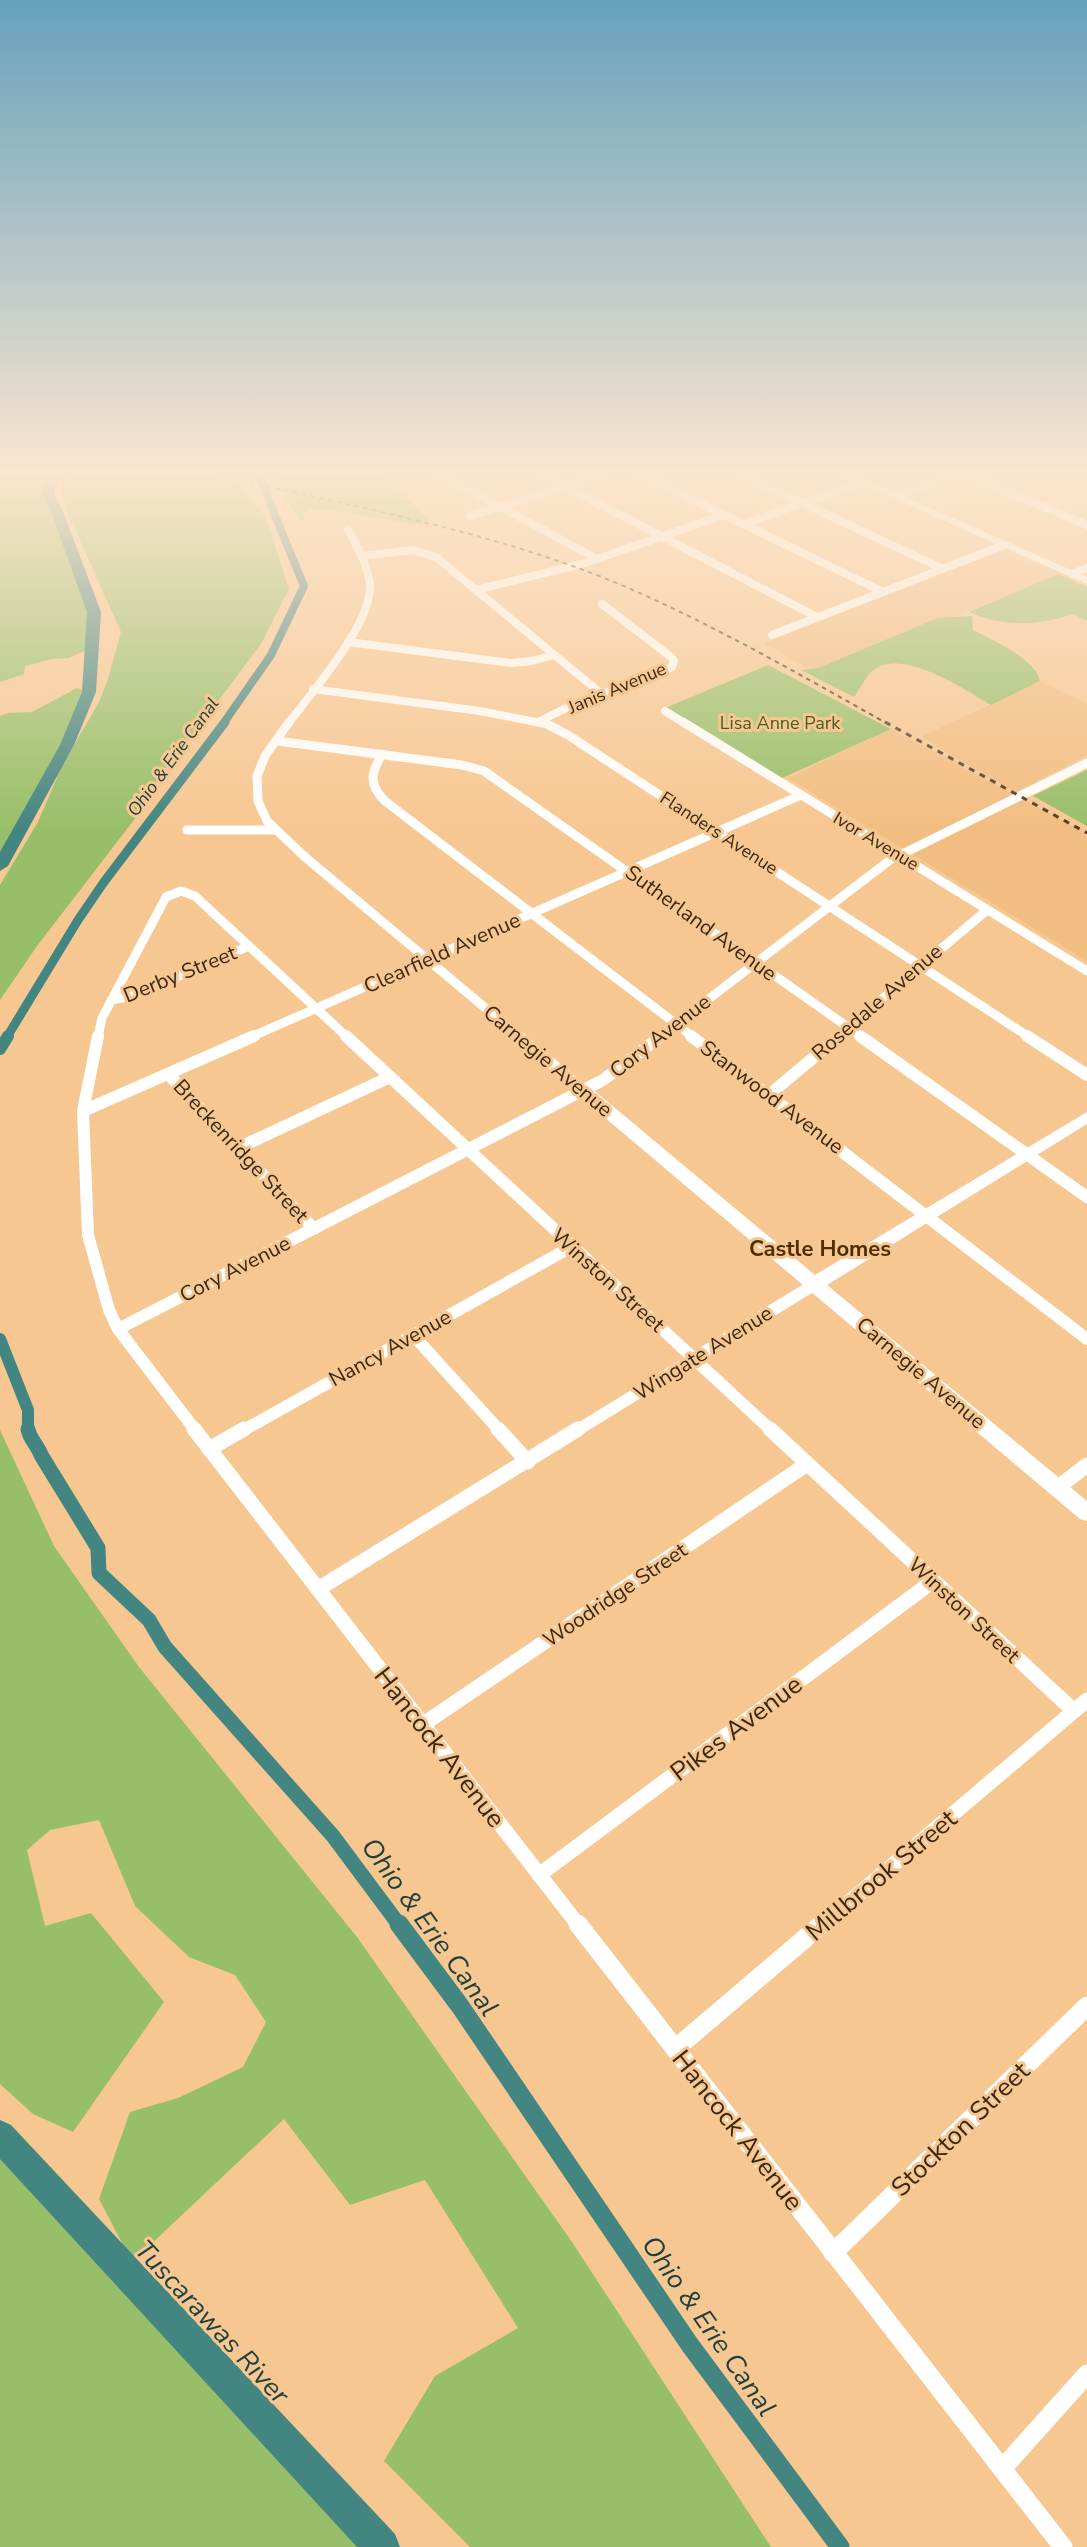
<svg xmlns="http://www.w3.org/2000/svg" width="1087" height="2547" viewBox="0 0 1087 2547" font-family="'Nunito Sans',sans-serif">
	<style>
		.built { fill: #f2bd81 }
		.green { fill: #97bf69 }
		.lines { fill: none; stroke-linecap: round; stroke-linejoin: round }
		.canal-far4 { stroke: #438580; stroke-width: 8 }
		.canal-far3 { stroke: #438580; stroke-width: 9 }
		.canal-far2 { stroke: #438580; stroke-width: 12 }
		.canal-far1 { stroke: #438580; stroke-width: 15 }
		.canal { stroke: #438580; stroke-width: 19 }
		.river { fill: #438580; fill-rule: evenodd }
		.street-far4 { stroke: #fff; stroke-width: 8 }
		.street-far3 { stroke: #fff; stroke-width: 9 }
		.street-far2 { stroke: #fff; stroke-width: 12 }
		.street-far1 { stroke: #fff; stroke-width: 15 }
		.street { stroke: #fff; stroke-width: 19 }
		.secondary { fill: #fff; fill-rule: evenodd }
		.rail-far1 { stroke: #523c23; stroke-width: 2; stroke-dasharray: 4.5 4.5; stroke-linecap: butt }
		.rail { stroke: #523c23; stroke-width: 3; stroke-dasharray: 6 6; stroke-linecap: butt }
		.labels { text-anchor: middle; stroke-width: 6; stroke-linejoin: round; paint-order: stroke }
		.far-street-label { font-size: 18px; fill: #3b2813; stroke: #f7c792 }
		.far-park-label { font-size: 18px; fill: #455b29; stroke: #f7c792 }
		.far-water-label { font-size: 18px; font-style: italic; fill: #1f413e; stroke: #f7c792 }
		.street-label { font-size: 21px; fill: #3b2813; stroke: #f7c792 }
		.neighbourhood-label { font-size: 22px; font-weight: bold; fill: #4c2e02; stroke: #f7c792 }
		.near-street-label { font-size: 26px; fill: #3b2813; stroke: #f7c792 }
		.near-water-label { font-size: 27px; font-style: italic; fill: #1f413e; stroke: #f7c792 }
	</style>
	<rect width="100%" height="100%" fill="#f7c792"/>
	<g class="built">
		<path d="M1004,550L1058,574L817,674L764,643Z"/>
		<path d="M1040,681L1087,704V755L1015,792L921,737Z"/>
		<path d="M891,729L1087,834V961L788,778Z"/>
	</g>
	<g class="green">
		<path d="M0,474H55L48,494L56,509L76,568L94,612L91,648L69,658L52,659L25,666L24,674L0,682Z"/>
		<path d="M67,474H196L238,483L265,516L289,589L261,644L188,741L174,754L137,816L37,946L0,1000V885L38,822L62,766L99,702L107,682L121,632L67,511L61,487Z"/>
		<path d="M271,474H385L392,485L430,520L420,525L332,510L309,509L304,513L305,521L299,520Z"/>
		<path d="M1058,574L1087,587V621L1073,614C1037,626 1004,627 969,612Z"/>
		<path d="M972,616L973,630C993,640 1035,659 1040,681L991,705C964,689 898,644 870,673C864,680 859,690 854,697L801,670L818,668L938,618Z"/>
		<path d="M768,665L891,729L782,778L665,708Z"/>
		<path d="M77,688L89,692L0,863V716L8,713L32,712Z"/>
		<path d="M1087,770V826L1033,796Z"/>
		<path d="M0,1430L54,1546L139,1667L357,1937L572,2242L771,2547H470L384,2461L435,2376L518,2328L425,2180L350,2205L284,2119L132,2262L99,2199L130,2112L178,2098L243,2067L266,2022L235,1975L189,1957L135,1906L99,1820L50,1830L27,1850L45,1926L91,1913L164,2002L73,2132L33,2114L0,2084Z"/>
		<path d="M0,2136L392,2547H0Z"/>
	</g>
	<g class="lines">
		<path class="canal-far4" d="M223,724L271,655L304,586L258,474"/>
		<path class="canal-far3" d="M7,1037L78,920L104,882L225,722"/>
		<g class="canal-far2">
			<path d="M0,1049L8,1036"/>
			<path d="M0,1339L28,1410V1431"/>
		</g>
		<path class="canal-far1" d="M28,1429C29,1438 38,1446 41,1455L98,1548L99,1573L149,1620L165,1647L333,1836L400,1926"/>
		<path class="canal" d="M399,1924L460,2006L690,2345L840,2547"/>
		<g class="river">
			<path d="M49,474H61L54,494L62,509L101,612L96,692L74,745L8,866L0,871V852L60,745L82,692L87,612L50,509L42,494Z"/>
			<path d="M0,2120L11,2125L395,2534L400,2547H357L0,2159Z"/>
		</g>
		<g class="street-far4">
			<path d="M440,474L597,559"/>
			<path d="M541,474L817,617"/>
			<path d="M640,474L883,592"/>
			<path d="M740,474L943,569"/>
			<path d="M965,474L1087,525"/>
			<path d="M470,516L604,474"/>
			<path d="M744,524L862,482"/>
			<path d="M361,556L412,550L436,557L603,695"/>
			<path d="M1072,574L1087,568"/>
			<path d="M476,590L585,563L724,515"/>
			<path d="M772,635L1004,545"/>
			<path d="M348,642L511,663L532,661L553,655"/>
			<path d="M313,689L480,711L546,724"/>
			<path d="M665,711L686,724"/>
			<path d="M540,721L562,710L672,667L674,661L671,657L602,604"/>
			<path d="M288,724C312,692 372,624 370,585C368,565 357,547 348,529"/>
		</g>
		<g class="street-far3">
			<path d="M289,722L265,756L257,776L258,801L267,821L305,857L520,1037"/>
			<path d="M543,722L568,735L1029,1037"/>
			<path d="M683,722L1087,971"/>
			<path d="M277,741L462,765L484,771L862,1037"/>
			<path d="M382,754C371,773 368,784 385,801L693,1037"/>
			<path d="M187,830H275"/>
			<path d="M111,1000L132,996L249,946"/>
			<path d="M98,1037L102,1018L166,897L181,891L195,896L347,1037"/>
			<path d="M251,1037L801,795"/>
			<path d="M659,1037L890,860L1087,763"/>
			<path d="M837,1037L987,910"/>
		</g>
		<g class="street-far2">
			<path d="M98,1036L83,1111L88,1235L109,1310L118,1329L196,1431"/>
			<path d="M346,1036L772,1431"/>
			<path d="M518,1036L584,1091"/>
			<path d="M691,1036L1087,1339"/>
			<path d="M860,1036L1087,1197"/>
			<path d="M1027,1036L1087,1075"/>
			<path d="M168,1074L314,1229"/>
			<path d="M769,1095L839,1036"/>
			<path d="M83,1111L254,1036"/>
			<path d="M238,1148L390,1077"/>
			<path d="M118,1329L603,1080L661,1036"/>
			<path d="M413,1335L500,1431"/>
			<path d="M242,1431L571,1247"/>
			<path d="M576,1431L815,1284"/>
		</g>
		<g class="street-far1">
			<path d="M194,1429L579,1926"/>
			<path d="M498,1429L528,1462"/>
			<path d="M770,1429L1074,1711"/>
			<path d="M209,1449L244,1429"/>
			<path d="M1057,1488L1087,1465"/>
			<path d="M318,1589L578,1429"/>
			<path d="M422,1725L807,1464"/>
			<path d="M539,1875L933,1581"/>
			<path d="M821,1926L1087,1700"/>
		</g>
		<g class="street">
			<path d="M578,1924L1063,2547"/>
			<path d="M675,2049L822,1924"/>
			<path d="M833,2253L1087,2006"/>
			<path d="M1002,2469L1087,2374"/>
		</g>
		<g class="secondary">
			<path d="M839,474H852L896,493L950,474H964L905,497L1087,577V584Z"/>
			<path d="M584,1086L590,1087L815,1275L1087,1112V1124L827,1285L1087,1501V1521L1080,1519L578,1095L576,1091L578,1087Z"/>
		</g>
		<path class="rail-far1" d="M214,474C352,507 495,531 626,587C716,626 802,676 888,724"/>
		<path class="rail" d="M885,722L1087,833"/>
	</g>
	<linearGradient id="sky" x2="0" y2="1"><stop stop-color="#66a1be"/><stop offset="0.57" stop-color="#fbe6ce"/><stop offset="1" stop-color="#fbe6ce" stop-opacity="0"/></linearGradient>
	<rect width="1087" height="830" fill="url(#sky)"/>
	<g class="labels">
		<g class="far-street-label">
			<text transform="translate(617 688) rotate(-23)" y="6">Janis Avenue</text>
			<text transform="translate(719 833) rotate(33)" y="6">Flanders Avenue</text>
			<text transform="translate(876 841) rotate(31)" y="6">Ivor Avenue</text>
		</g>
		<g class="far-park-label">
			<text x="780" y="729">Lisa Anne Park</text>
		</g>
		<g class="far-water-label">
			<text transform="translate(173 757) rotate(-54)" y="6">Ohio &amp; Erie Canal</text>
		</g>
		<g class="street-label">
			<text transform="translate(701 923) rotate(36)" y="7">Sutherland Avenue</text>
			<text transform="translate(442 953) rotate(-24)" y="7">Clearfield Avenue</text>
			<text transform="translate(180 974) rotate(-22)" y="7">Derby Street</text>
			<text transform="translate(877 1002) rotate(-41)" y="7">Rosedale Avenue</text>
			<text transform="translate(660 1036) rotate(-38)" y="7">Cory Avenue</text>
			<text transform="translate(548 1061) rotate(40)" y="7">Carnegie Avenue</text>
			<text transform="translate(772 1097) rotate(37)" y="7">Stanwood Avenue</text>
			<text transform="translate(241 1151) rotate(47)" y="7">Breckenridge Street</text>
			<text transform="translate(235 1269) rotate(-27)" y="7">Cory Avenue</text>
			<text transform="translate(608 1280) rotate(42)" y="7">Winston Street</text>
			<text transform="translate(390 1348) rotate(-29)" y="7">Nancy Avenue</text>
			<text transform="translate(703 1353) rotate(-32)" y="7">Wingate Avenue</text>
			<text transform="translate(921 1373) rotate(40)" y="7">Carnegie Avenue</text>
			<text transform="translate(615 1595) rotate(-34)" y="7">Woodridge Street</text>
			<text transform="translate(964 1610) rotate(43)" y="7">Winston Street</text>
		</g>
		<g class="neighbourhood-label">
			<text x="820" y="1256">Castle Homes</text>
		</g>
		<g class="near-street-label">
			<text transform="translate(736 1728) rotate(-37)" y="9">Pikes Avenue</text>
			<text transform="translate(440 1747) rotate(52)" y="9">Hancock Avenue</text>
			<text transform="translate(881 1875) rotate(-40)" y="9">Millbrook Street</text>
			<text transform="translate(960 2129) rotate(-44)" y="9">Stockton Street</text>
			<text transform="translate(738 2130) rotate(52)" y="9">Hancock Avenue</text>
		</g>
		<g class="near-water-label">
			<text transform="translate(430 1927) rotate(54)" y="9">Ohio &amp; Erie Canal</text>
			<text transform="translate(212 2322) rotate(47)" y="9">Tuscarawas River</text>
			<text transform="translate(709 2326) rotate(55)" y="9">Ohio &amp; Erie Canal</text>
		</g>
	</g>
</svg>
